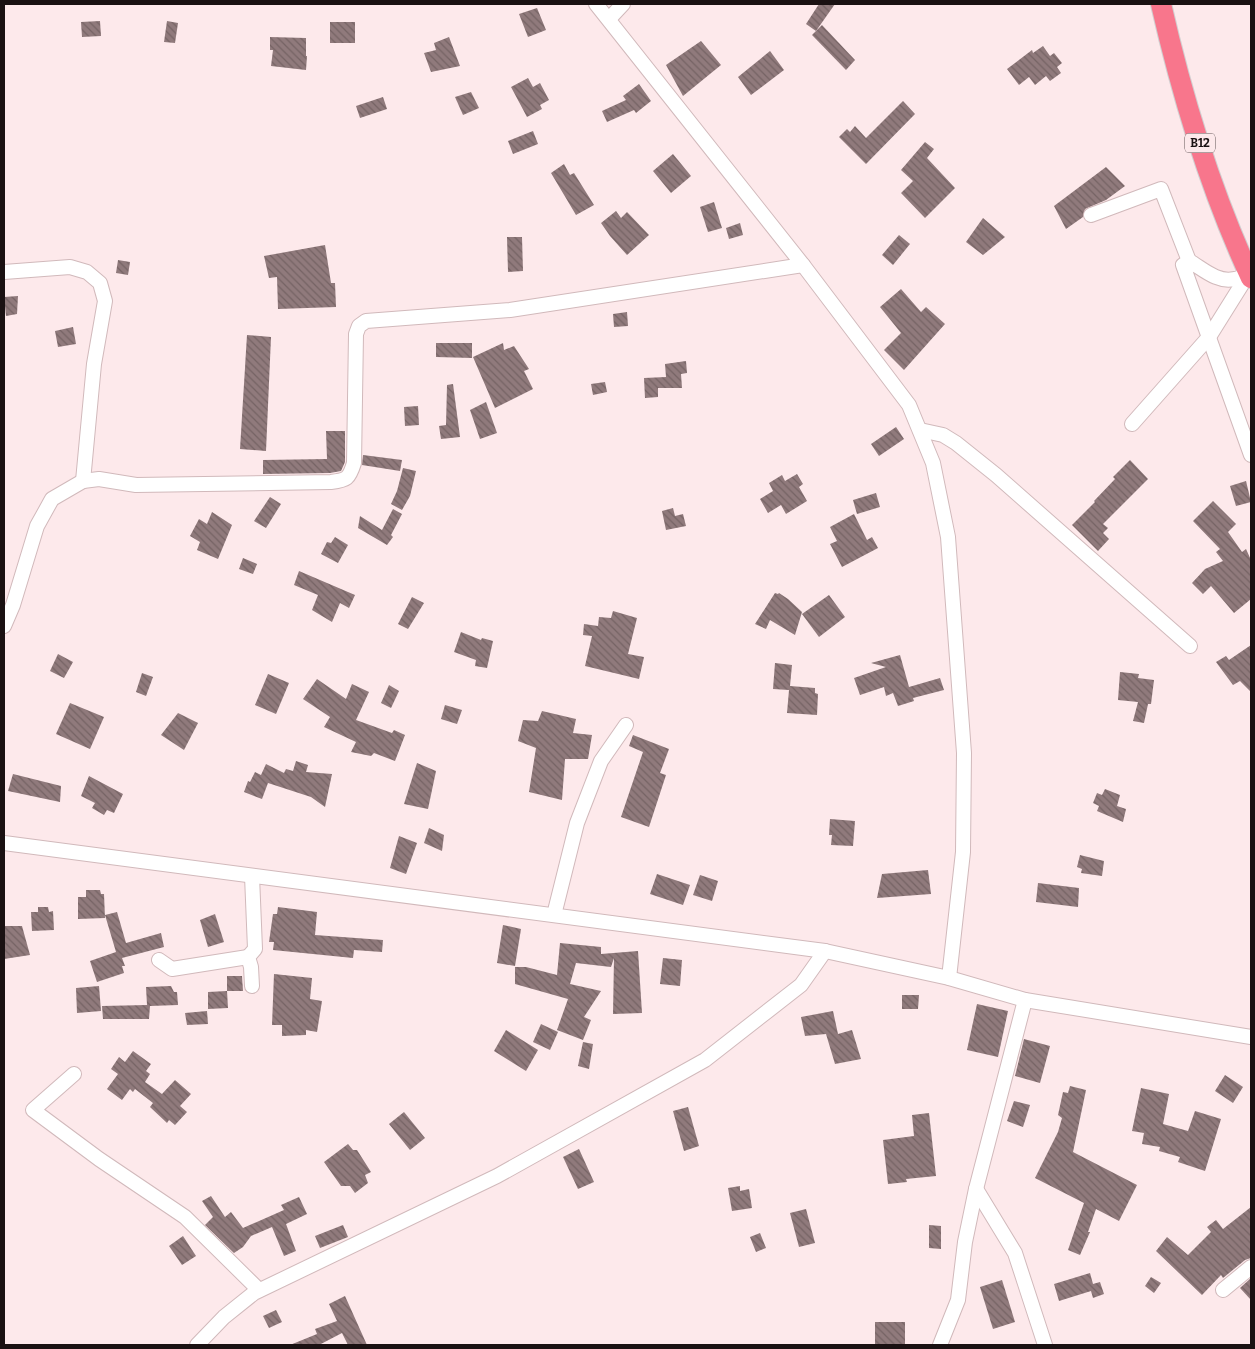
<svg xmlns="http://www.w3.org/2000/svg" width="1255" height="1349" viewBox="0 0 1255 1349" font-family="Bitter,serif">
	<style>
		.building { fill: url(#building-back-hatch) }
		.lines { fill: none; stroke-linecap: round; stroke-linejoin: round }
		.minor-casing { stroke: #d1b9bb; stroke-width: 16 }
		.highway-casing { stroke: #d1cfd0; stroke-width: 22 }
		.minor { stroke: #fff; stroke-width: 14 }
		.highway { stroke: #f8768c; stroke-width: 20 }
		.labels { text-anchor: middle; stroke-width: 4; stroke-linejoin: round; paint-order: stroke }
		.shield { fill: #fde9eb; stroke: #5e5253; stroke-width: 1 }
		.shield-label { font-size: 12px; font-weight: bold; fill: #1a1112 }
	</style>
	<defs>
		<pattern id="building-back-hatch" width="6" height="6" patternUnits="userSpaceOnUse" patternTransform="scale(1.25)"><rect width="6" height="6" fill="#907a7c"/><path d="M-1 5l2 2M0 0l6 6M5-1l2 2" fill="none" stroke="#756364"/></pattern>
	</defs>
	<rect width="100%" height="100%" fill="#fde9eb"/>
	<g class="building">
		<path d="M819,4H835L816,31L806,24Z"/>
		<path d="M537,8L546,30L528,37L519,14Z"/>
		<path d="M100,21L101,36L82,37L81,22Z"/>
		<path d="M167,21L178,23L175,43L164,42Z"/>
		<rect x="330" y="22" width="25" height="21"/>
		<path d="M822,25L855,60L846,70L812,35Z"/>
		<path d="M270,37L306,38V56H307L306,70L271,66L273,50H270Z"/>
		<path d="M449,37L460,66L431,72L424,53L436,50L434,43Z"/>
		<path d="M701,41L721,65L683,96L666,65Z"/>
		<path d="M1043,46L1050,56L1054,53L1062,63L1057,67L1061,73L1050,81L1046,76L1035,85L1029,77L1019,85L1007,69L1032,50L1033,53Z"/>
		<path d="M770,51L784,70L751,95L738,77Z"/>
		<path d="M528,78L533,87L540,83L549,100L540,105L542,109L527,117L511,87Z"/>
		<path d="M639,84L651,101L636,113L634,110L607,122L602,111L626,100L623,96Z"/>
		<path d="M471,92L479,108L463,115L455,97Z"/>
		<path d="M383,97L387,109L360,118L356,106Z"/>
		<path d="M903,101L915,114L866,164L839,137L847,129L850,132L855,126L866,138Z"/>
		<path d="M533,131L538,144L513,154L508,141Z"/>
		<path d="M925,142L934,149L927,158L955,188L925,218L901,193L913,181L901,170Z"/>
		<path d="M673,154L691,176L671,193L653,171Z"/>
		<path d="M564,164L570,175L574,173L594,205L576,215L551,173Z"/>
		<path d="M1106,167L1125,186L1106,200L1085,209L1083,217L1066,229L1054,206Z"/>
		<path d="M714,202L722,228L708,232L700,207Z"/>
		<path d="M616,211L621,218L627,212L649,235L627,255L610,236L601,223Z"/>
		<path d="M983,218L1005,237L983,255L966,242Z"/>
		<path d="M740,223L743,235L729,239L726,228Z"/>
		<path d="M899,235L910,244L893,265L882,255Z"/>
		<path d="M507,237H522L523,271L508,272Z"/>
		<path d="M325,245L331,283H335L336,307L278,309L277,277L269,278L264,256Z"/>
		<path d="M118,260L130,262L128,275L116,273Z"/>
		<path d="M901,289L921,312L926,307L945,324L904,370L884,350L901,333L880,307Z"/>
		<path d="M18,296L17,314L6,316L4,297Z"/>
		<path d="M627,312L628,326L614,327L613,314Z"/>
		<path d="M73,327L76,344L58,347L55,331Z"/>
		<path d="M247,335L271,337L266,451L240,449Z"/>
		<path d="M436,343H472V358L436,357Z"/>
		<path d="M503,343L504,350L514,346L529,369L524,371L533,389L495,408L473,357Z"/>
		<path d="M686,361L687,373L681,374L682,388H658V397L645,398L644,378L666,377L665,364Z"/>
		<path d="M605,382L607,392L593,395L591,384Z"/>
		<path d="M453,384L460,437L441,439L439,426L446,425L447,385Z"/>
		<path d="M486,402L497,433L480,439L470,410Z"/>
		<path d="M418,406L419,425L405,426L404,407Z"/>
		<path d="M896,427L904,439L879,456L871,444Z"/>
		<path d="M326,431H345V462L341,471L330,473L263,474V460L327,459Z"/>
		<path d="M363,455L402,460L400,471L362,465Z"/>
		<path d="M1130,460L1148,479L1103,524L1108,528L1103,533L1109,539L1098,551L1072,525L1095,502L1094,501L1115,479L1113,477Z"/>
		<path d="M403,468L416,471L410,496L402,510L391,504L397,491Z"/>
		<path d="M797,474L803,484L799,487L807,501L786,514L781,505L768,513L760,499L773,491L769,483L782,475L785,481Z"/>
		<path d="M1246,481L1251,502L1236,506L1230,486Z"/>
		<path d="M876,493L880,507L857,514L853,500Z"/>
		<path d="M270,497L281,504L266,528L254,521Z"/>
		<path d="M1213,501L1236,524L1228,532L1242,552L1246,549L1251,560V599L1234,613L1211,586L1203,594L1192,583L1205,569L1223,561L1216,552L1220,549L1193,521Z"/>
		<path d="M673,508L675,516L683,514L686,526L666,530L662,511Z"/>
		<path d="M393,509L402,514L391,535L393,537L387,545L358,528L360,516L382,530Z"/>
		<path d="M212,512L232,525L218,559L197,550L200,542L190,536L199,519L207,524Z"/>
		<path d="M854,514L867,540L872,537L878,548L842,567L830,544L837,541L830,527Z"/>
		<path d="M335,537L348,545L338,563L321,554L327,542L331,543Z"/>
		<path d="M243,558L257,564L253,574L239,569Z"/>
		<path d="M299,571L355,595L349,608L340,603L332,622L312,610L318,595L294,585Z"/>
		<path d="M775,593L778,594L779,593L788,599L802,612L795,635L770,620L766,629L755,624Z"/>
		<path d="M829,595L845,617L819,637L802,614Z"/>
		<path d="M412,597L424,603L408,629L398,624Z"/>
		<path d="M613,611L637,618L628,654L644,657L639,679L585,666L592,636L583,635L584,624L598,626L599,617L611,618Z"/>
		<path d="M461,632L481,640L482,638L493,641L487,668L475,666L476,660L454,652Z"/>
		<path d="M1251,645V692L1240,681L1233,685L1216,662L1226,656L1229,660Z"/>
		<path d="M58,654L73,662L64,678L50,671Z"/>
		<path d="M900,655L909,687L940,678L944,690L913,698L914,701L898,706L893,693L886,696L884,687L860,695L854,678L886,667L871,663Z"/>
		<path d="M775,663L792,665L790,686L815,688V693L818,694L817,715L787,713L789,690L773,689Z"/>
		<path d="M1120,672L1139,674L1138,678L1154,680L1151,704H1148L1144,723L1133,721L1138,702L1118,700Z"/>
		<path d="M142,673L153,677L146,696L136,692Z"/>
		<path d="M268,674L289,683L276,714L255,705Z"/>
		<path d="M317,679L346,699L352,684L369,692L356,720L392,733L394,730L405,735L395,761L374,753L371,756L351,752L356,742L324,727L330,717L303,699Z"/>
		<path d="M389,685L399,691L391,708L381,703Z"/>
		<path d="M70,703L104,717L90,749L56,734Z"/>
		<path d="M445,705L462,710L457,724L441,719Z"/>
		<path d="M542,711L576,719L573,733L592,735L588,759H565L562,800L529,792L536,748L518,741L523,720L538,721Z"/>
		<path d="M178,713L198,723L184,750L161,735Z"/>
		<path d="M633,735L669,749L660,773L666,775L649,827L621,817L643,752L629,746Z"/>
		<path d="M296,761L308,765L306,772L332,774L325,807L311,797L268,783L262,799L244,792L248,781L250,782L255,772L261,775L266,764L284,773L286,769L293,771Z"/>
		<path d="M417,763L436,771L428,809L404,804Z"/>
		<path d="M13,774L61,786L60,802L8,791Z"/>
		<path d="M89,776L123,794L114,813L107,810L104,815L92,808L95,803L81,796Z"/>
		<path d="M1105,789L1120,795L1117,806L1126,809L1123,822L1097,811L1099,806L1093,803L1097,793L1102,795Z"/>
		<path d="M830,819L855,821L853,846L831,845L832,835H829Z"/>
		<path d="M429,828L444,835L442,851L424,843Z"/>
		<path d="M399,836L417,843L406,874L390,868Z"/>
		<path d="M1080,855L1104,861L1102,876L1081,873L1082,869L1077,867Z"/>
		<path d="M928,870L931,894L877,898L882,874Z"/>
		<path d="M657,874L690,885L683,905L650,894Z"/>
		<path d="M700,875L718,881L712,901L693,895Z"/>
		<path d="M1038,883L1079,888L1078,907L1036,902Z"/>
		<path d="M86,890H100L101,894H104L105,918L78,919V897H86Z"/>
		<path d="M38,907H48L49,912L53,911L54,930L32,931L31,912H38Z"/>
		<path d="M278,907L317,912L315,935L383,940L382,952L354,950L353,958L273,950L274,942H269L273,914H277Z"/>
		<path d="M117,912L126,943L161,933L164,947L122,958L125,966H122L124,973L97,982L90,961L116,952L105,915Z"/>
		<path d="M215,914L224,942L208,947L200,920Z"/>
		<path d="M503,925L521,929L515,966L497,963Z"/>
		<path d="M4,926H22L30,955L4,959Z"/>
		<path d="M560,943L601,947V954L638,951L642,1013L613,1014L614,958L611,967L576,963L570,984L601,991L584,1017L591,1020L583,1040L557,1030L568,999L515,984V967H526L557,975Z"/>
		<path d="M663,958L682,960L680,986L660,984Z"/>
		<path d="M274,974L312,978L310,999L322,1001L317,1032L306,1030V1035L282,1036V1025H272Z"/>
		<path d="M227,976H242L243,991H227Z"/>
		<path d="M99,986L101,1011L77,1013L76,988Z"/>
		<path d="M171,986L174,992H177L178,1005L150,1006L149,1019H103L102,1006L147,1005L146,987Z"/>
		<path d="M227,991L228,1008L208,1009V992Z"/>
		<path d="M902,995H919L918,1009H902Z"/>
		<path d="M977,1004L1008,1011L998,1057L967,1050Z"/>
		<path d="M207,1011L208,1024L187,1025L185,1013Z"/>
		<path d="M833,1011L838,1034L852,1030L861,1059L835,1064L826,1034L805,1036L801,1017Z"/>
		<path d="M541,1024L558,1032L550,1050L533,1042Z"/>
		<path d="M506,1030L538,1050L526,1071L494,1051Z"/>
		<path d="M1024,1039L1050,1046L1040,1083L1015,1076Z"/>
		<path d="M583,1042L593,1044L589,1069L578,1066Z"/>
		<path d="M133,1051L151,1064L146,1071L150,1074L145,1082L162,1094L175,1080L191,1094L180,1106L187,1112L175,1125L169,1120L167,1123L150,1107L153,1103L135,1089L133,1092L130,1089L122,1100L107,1089L118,1074L111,1069L119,1057L125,1062Z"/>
		<path d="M1225,1075L1243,1087L1233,1103L1215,1091Z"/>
		<path d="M1070,1086L1086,1090L1073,1152L1137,1185L1119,1221L1096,1209L1088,1232H1090L1080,1255L1068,1250L1084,1203L1035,1178L1058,1132L1062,1118L1058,1115L1063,1092L1068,1093Z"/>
		<path d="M1141,1088L1169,1094L1163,1124L1188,1131L1195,1111L1221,1119L1205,1171L1178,1162L1180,1157L1159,1151L1160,1147L1142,1144L1144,1133L1132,1131Z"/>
		<path d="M1014,1101L1030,1105L1023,1127L1007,1121Z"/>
		<path d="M688,1107L699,1146L684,1151L673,1111Z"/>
		<path d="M404,1112L425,1138L410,1150L389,1124Z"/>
		<path d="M929,1113L936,1176L906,1179L907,1182L888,1184L883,1140L914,1136L912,1115Z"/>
		<path d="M348,1144L353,1150H357L371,1172L365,1175L368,1183L355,1193L350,1186H341L324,1162Z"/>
		<path d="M579,1149L594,1182L578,1189L563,1157Z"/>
		<path d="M740,1186V1191L749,1189L752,1208L732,1211L728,1188Z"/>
		<path d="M211,1196L225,1217L231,1212L243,1228L284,1210L281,1205L299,1197L307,1214L286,1224L296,1251L284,1256L272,1227L251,1236L243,1247L234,1253L205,1225L213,1217L202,1201Z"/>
		<path d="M1251,1207V1258L1245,1260L1223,1278L1221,1275L1202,1295L1156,1251L1167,1237L1188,1255L1211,1232L1207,1227L1216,1220L1223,1229Z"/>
		<path d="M806,1209L815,1243L799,1247L790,1213Z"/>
		<path d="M343,1225L348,1237L320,1248L315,1236Z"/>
		<path d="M929,1225L941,1226V1249L929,1248Z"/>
		<path d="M760,1233L766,1248L756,1252L750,1237Z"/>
		<path d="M183,1236L196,1256L182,1265L169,1246Z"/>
		<path d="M1090,1273L1093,1284L1100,1282L1104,1294L1093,1298L1091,1291L1059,1301L1054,1284Z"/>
		<path d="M1151,1277L1161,1283L1154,1293L1145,1286Z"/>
		<path d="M1251,1278V1300L1240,1288Z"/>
		<path d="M1002,1280L1015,1322L993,1329L980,1287Z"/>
		<path d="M345,1296L367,1345H348L342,1333L319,1345H290L317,1334L315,1329L337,1321L329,1304Z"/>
		<path d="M276,1310L282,1322L269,1328L263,1316Z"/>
		<rect x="875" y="1322" width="30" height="23"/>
	</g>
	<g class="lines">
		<g class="minor-casing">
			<g id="minor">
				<path d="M596,4L803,265L909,405L933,463L948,537L964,753L963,852L949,978"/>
				<path d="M609,19L623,4"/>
				<path d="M1091,215L1161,189L1189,261"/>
				<path d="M4,272L70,267L87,272L100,283L105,301L94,364L83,481"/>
				<path d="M1249,273C1244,275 1239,279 1234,279C1217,283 1202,268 1189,261L1183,265L1251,455"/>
				<path d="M1132,424L1209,337L1249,273"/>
				<path d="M920,430L943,435L956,443L996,475L1190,646"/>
				<path d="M4,626L13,605L37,526L52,499L83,481L99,479L136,485L331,482C347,480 349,479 354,463L356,334L359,326L366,321L510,310L803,265"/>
				<path d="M4,843L825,951L949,978L1025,1000L1251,1037"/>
				<path d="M554,915L577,823L601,761L626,725"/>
				<path d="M159,960L172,969L248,957"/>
				<path d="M252,986L251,967L248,957L255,949L252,876"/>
				<path d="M74,1074L33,1110L99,1159L185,1217L259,1290"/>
				<path d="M976,1189L1015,1253L1045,1345"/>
				<path d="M1223,1290L1251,1267"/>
				<path d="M197,1345L224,1317L254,1293L497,1176L705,1060L801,985L825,951"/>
				<path d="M940,1345L958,1300L965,1242L976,1189L1025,1000"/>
			</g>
		</g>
		<g class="highway-casing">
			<path id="highway" d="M1161,4C1182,96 1211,192 1251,278"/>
		</g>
		<use href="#minor" class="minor"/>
		<use href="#highway" class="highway"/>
	</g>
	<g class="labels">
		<rect class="shield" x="1185" y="133.5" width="30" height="19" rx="4"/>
		<g class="shield-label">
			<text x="1200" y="147">B12</text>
		</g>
	</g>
	<rect width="1255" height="1349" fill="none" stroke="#1a1112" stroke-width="10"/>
</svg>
